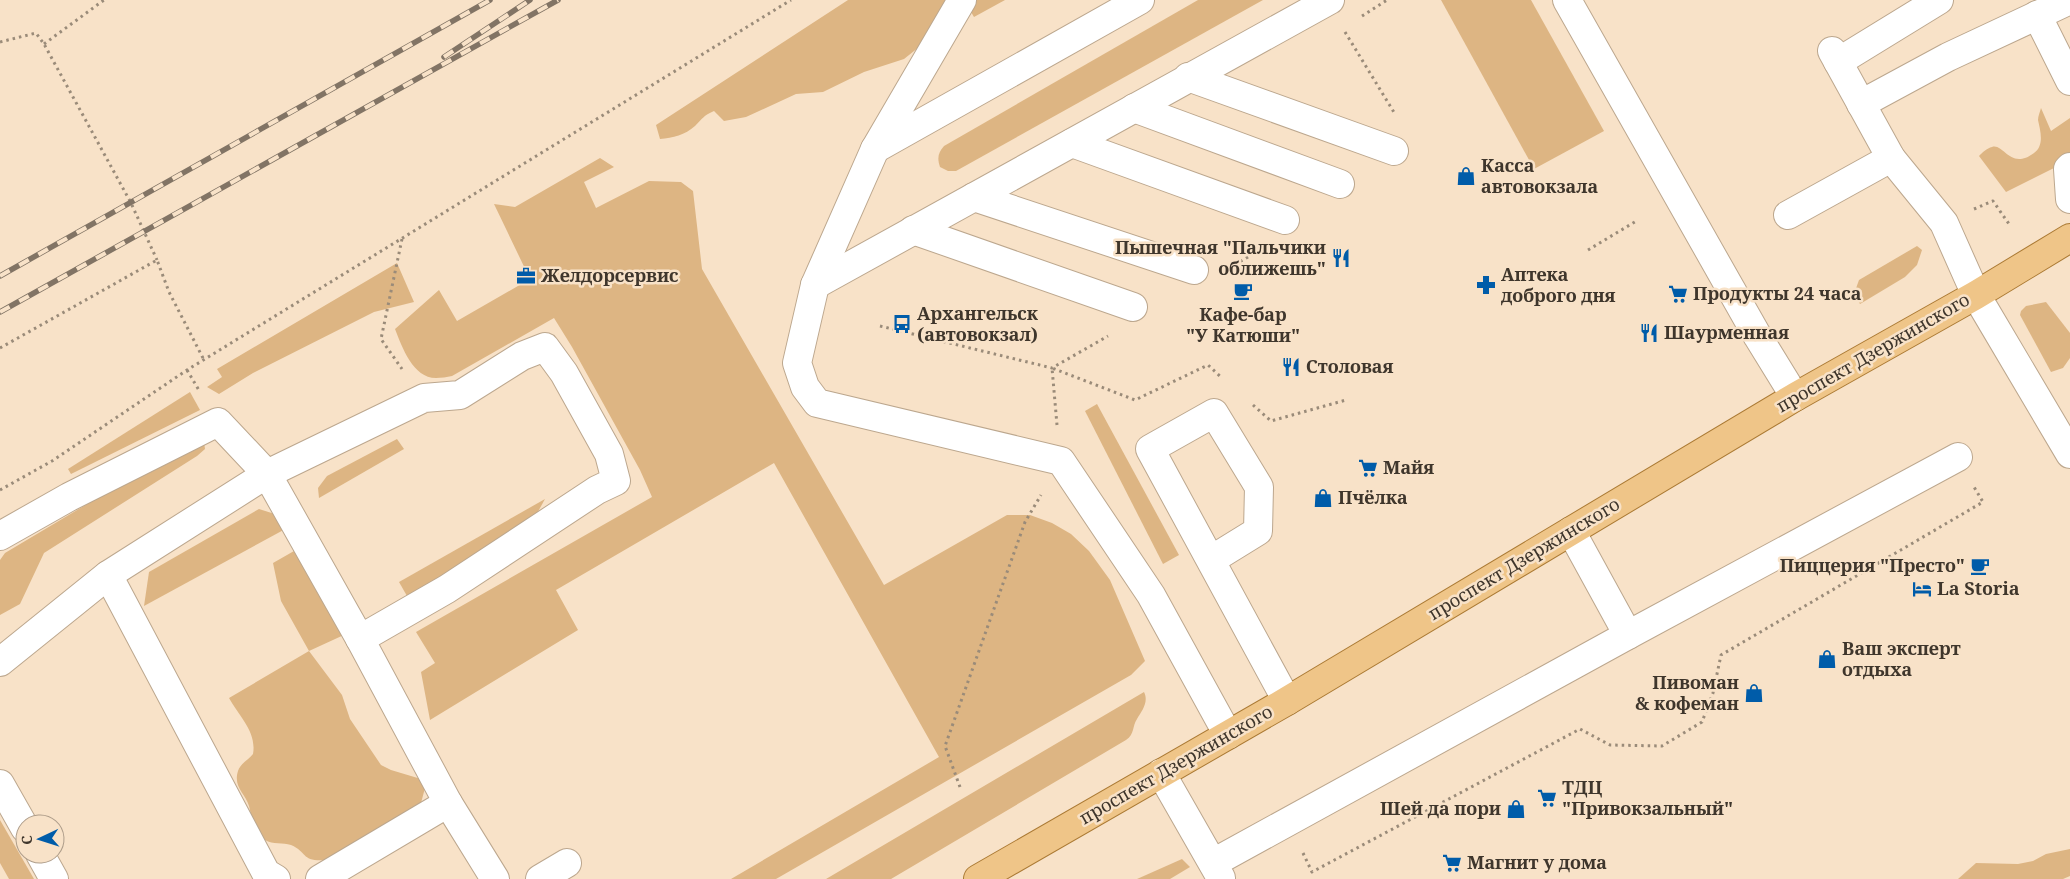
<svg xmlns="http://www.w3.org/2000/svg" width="2070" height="879" viewBox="0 0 2070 879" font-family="'Noto Serif',serif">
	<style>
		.green { fill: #ddb583 }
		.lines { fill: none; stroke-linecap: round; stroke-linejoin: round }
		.minor-casing { stroke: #bca78e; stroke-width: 30 }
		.major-casing { stroke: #ab7a34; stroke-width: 30 }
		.path { stroke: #9a8b79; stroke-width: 3; stroke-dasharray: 2.5 4; stroke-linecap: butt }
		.minor { stroke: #fff; stroke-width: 28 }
		.major { stroke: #efc588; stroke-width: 28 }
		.rail-casing { stroke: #827465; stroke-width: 5.5 }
		.rail { stroke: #f8e2c8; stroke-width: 4; stroke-dasharray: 11; stroke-linecap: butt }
		.labels { text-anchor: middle; stroke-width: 5; stroke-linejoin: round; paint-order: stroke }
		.poi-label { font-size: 18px; font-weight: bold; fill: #3f362c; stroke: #f8e2c8; text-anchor: start }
		.street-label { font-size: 18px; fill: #3f362c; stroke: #f8e2c8 }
	</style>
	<rect width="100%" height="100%" fill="#f8e2c8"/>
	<g class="green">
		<path d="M848,0H949L919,47L904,59L864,72L823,92L796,94L746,117L724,121L714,111C703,116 703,118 695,126C685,135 673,138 660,139L656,125Z"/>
		<path d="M973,0H1005L974,17L968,7Z"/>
		<path d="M1198,0H1263L956,171H948L940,167C937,158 938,153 944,146Z"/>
		<path d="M1441,0H1531L1604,131L1534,169Z"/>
		<path d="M2041,108L2051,131L2070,118V154L2056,167L2006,192L1979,156C1982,153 1987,148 1992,147C2004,143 2010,171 2034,153C2045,145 2040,130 2038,120C2038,116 2040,112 2041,108Z"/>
		<path d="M600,158L614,167L584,182L596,208L649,181L681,182L693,191L702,269L884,585L1007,515H1030L1052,523L1071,534L1089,551L1110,580L1145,661L1131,675L776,879H731L939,757L774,463L556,590L578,630L430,720L421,672L435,663L416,632L652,497L640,470L572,347L554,318L452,376C447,377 441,378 436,378C413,378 402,347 395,329L439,290L457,321L530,279L494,204L515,207Z"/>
		<path d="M1917,246L1922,250L1917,265L1905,277L1860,304L1854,294L1859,280Z"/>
		<path d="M397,263L414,302L374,312L253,373L219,394L207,387L222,377L217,369Z"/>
		<path d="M2046,302L2070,333V358L2063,368L2051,372L2020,315L2021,311L2026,306Z"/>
		<path d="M190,392L200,410L71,474L68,469Z"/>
		<path d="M1097,404L1179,555L1163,564L1085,411Z"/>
		<path d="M203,435L205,449L197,456L44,553L20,604L0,615V560L5,553Z"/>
		<path d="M397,439L404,449L319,498L318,488L327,476Z"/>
		<path d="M545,499L529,528L407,596L399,582Z"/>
		<path d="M259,509L281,516L289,527L144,606L149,572Z"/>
		<path d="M294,551L346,634L309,651L342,695L350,719L381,765L391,770L421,779L425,788L421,803L328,860C300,862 309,853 291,845C283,842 273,845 265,840C253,832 252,818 249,806C245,793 233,787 238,771C240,764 248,760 253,754C257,732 239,716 229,698L309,651L281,601L273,563Z"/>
		<path d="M1144,692C1149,702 1142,711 1137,719C1132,726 1135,734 1126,740L891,879H826Z"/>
		<path d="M0,820L34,879H9L0,863Z"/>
		<path d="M2070,849V876L2063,879H1958L1976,863L2018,864L2033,861L2046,854Z"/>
		<path d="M1182,859L1190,867L1170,879H1137Z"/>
	</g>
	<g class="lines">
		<g class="minor-casing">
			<g id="minor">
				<path d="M962,0L875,149L815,285L797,363L805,387L817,403L1061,461L1151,595L1228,735"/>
				<path d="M1567,0L1758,337L1795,397"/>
				<path d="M2037,15L2070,81"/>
				<path d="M1832,51L1891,158L1944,223L1976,295L2070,454"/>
				<path d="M1838,62L1939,0"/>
				<path d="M1188,77L1394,151"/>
				<path d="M1861,104L1948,57L2070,0"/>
				<path d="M1134,108L1340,184"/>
				<path d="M1072,143L1285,220"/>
				<path d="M875,149L1140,0"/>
				<path d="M2070,167L2068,169L2070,199"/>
				<path d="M974,197L1194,270"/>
				<path d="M1788,215L1891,158"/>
				<path d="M913,230L1133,307"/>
				<path d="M815,285L1330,0"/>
				<path d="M1571,531L1628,635"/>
				<path d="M0,536L69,497L218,422L267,474L360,639L448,803L495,879"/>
				<path d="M1211,560L1258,531L1259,487L1214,413L1150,449C1196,533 1242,617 1287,701"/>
				<path d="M108,575L266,873L276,879"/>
				<path d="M0,662L108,575L267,474L424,398L460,395L522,356L545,347L564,373L609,454L616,481L597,490L447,589L360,639"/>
				<path d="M1161,773L1221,878"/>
				<path d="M0,784L25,828"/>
				<path d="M40,854L54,879"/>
				<path d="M1213,863L1628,635L1958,457"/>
				<path d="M320,879L448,803"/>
				<path d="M540,879L567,863"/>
			</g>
		</g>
		<g class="major-casing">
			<path id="major" d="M978,879L1287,701L1795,397L1976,295L2070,238"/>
		</g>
		<g class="path">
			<path d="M1362,16L1387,0"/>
			<path d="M1345,32L1395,114"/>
			<path d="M0,42L36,33L44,44L131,203L157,260"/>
			<path d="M44,44L104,0"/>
			<path d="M1974,209L1993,201L2009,224"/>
			<path d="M402,239L381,339L402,369"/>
			<path d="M1588,250L1638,220"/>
			<path d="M1229,268L1262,249"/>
			<path d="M880,326L1052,368L1108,336"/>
			<path d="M0,348L157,260L169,292L204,360"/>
			<path d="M187,370L200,392"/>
			<path d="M1253,405L1271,421L1346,400"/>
			<path d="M1057,425L1052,368L1135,400L1208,365L1222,378"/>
			<path d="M0,490L52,461L187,370L791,0"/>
			<path d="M960,787L945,746L1025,522L1041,495"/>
			<path d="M1303,853L1312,872L1580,729L1610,745L1662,746L1702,722L1713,693L1721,655L1983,502L1974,487"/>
		</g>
		<use href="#minor" class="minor"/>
		<use href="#major" class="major"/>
		<g class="rail-casing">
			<g id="rail">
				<path d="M444,57L530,0"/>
				<path d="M0,276L490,0"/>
				<path d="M0,312L558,0"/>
			</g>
		</g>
		<use href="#rail" class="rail"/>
	</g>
	<defs>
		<g id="shop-bare" transform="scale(1.5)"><path d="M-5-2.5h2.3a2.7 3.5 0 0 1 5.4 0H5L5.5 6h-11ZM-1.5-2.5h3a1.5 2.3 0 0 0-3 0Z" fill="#005ca9" stroke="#f8e2c8" stroke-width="2.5" paint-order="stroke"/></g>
		<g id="restaurant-bare" transform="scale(1.5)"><path d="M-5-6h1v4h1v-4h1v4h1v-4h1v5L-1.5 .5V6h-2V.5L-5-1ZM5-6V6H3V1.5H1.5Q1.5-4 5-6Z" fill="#005ca9" stroke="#f8e2c8" stroke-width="2.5" paint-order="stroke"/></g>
		<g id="office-bare" transform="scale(1.5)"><path d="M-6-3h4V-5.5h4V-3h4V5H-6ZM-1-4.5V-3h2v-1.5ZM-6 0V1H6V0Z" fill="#005ca9" stroke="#f8e2c8" stroke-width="2.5" paint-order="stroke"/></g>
		<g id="pharmacy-bare" transform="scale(1.5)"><path d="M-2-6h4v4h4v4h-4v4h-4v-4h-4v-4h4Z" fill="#005ca9" stroke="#f8e2c8" stroke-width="2.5" paint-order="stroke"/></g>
		<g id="cafe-bare" transform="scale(1.5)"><path d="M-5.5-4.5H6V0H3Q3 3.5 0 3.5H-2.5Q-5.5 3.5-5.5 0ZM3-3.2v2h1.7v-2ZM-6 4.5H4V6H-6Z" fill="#005ca9" stroke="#f8e2c8" stroke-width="2.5" paint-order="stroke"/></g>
		<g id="supermarket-bare" transform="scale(1.5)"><path d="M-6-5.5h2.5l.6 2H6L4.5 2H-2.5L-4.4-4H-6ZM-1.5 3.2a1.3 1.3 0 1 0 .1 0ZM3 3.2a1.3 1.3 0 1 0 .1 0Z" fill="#005ca9" stroke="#f8e2c8" stroke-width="2.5" paint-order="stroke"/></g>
		<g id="bus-bare" transform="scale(1.5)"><path d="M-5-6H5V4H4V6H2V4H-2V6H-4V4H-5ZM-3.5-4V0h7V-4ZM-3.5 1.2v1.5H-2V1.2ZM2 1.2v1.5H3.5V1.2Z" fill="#005ca9" stroke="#f8e2c8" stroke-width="2.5" paint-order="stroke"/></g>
		<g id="hotel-bare" transform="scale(1.5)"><path d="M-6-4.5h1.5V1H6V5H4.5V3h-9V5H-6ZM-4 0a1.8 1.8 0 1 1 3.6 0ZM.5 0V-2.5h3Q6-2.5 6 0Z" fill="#005ca9" stroke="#f8e2c8" stroke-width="2.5" paint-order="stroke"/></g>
	</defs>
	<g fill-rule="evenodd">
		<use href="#shop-bare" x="1466" y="176"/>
		<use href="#restaurant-bare" x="1341" y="258"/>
		<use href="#office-bare" x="526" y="276"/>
		<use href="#pharmacy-bare" x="1486" y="285"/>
		<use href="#cafe-bare" x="1243" y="291"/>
		<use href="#supermarket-bare" x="1678" y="294"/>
		<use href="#bus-bare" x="902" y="324"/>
		<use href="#restaurant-bare" x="1649" y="333"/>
		<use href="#restaurant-bare" x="1291" y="367"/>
		<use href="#supermarket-bare" x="1368" y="468"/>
		<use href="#shop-bare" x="1323" y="498"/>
		<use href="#cafe-bare" x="1980" y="566"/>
		<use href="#hotel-bare" x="1922" y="589"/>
		<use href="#shop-bare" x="1827" y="659"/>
		<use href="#shop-bare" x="1754" y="693"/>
		<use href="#supermarket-bare" x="1547" y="798"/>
		<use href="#shop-bare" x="1516" y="809"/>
		<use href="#supermarket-bare" x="1452" y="863"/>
	</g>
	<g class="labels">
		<g class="poi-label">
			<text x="1481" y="172">Касса<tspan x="1481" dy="21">автовокзала</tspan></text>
			<text x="1326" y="254" text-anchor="end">Пышечная "Пальчики<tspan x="1326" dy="21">оближешь"</tspan></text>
			<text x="1501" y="281">Аптека<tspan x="1501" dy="21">доброго дня</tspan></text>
			<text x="541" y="282">Желдорсервис</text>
			<text x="1693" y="300">Продукты 24 часа</text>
			<text x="917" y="320">Архангельск<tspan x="917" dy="21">(автовокзал)</tspan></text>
			<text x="1243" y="321" text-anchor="middle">Кафе-бар<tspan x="1243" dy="21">"У Катюши"</tspan></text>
			<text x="1664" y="339">Шаурменная</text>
			<text x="1306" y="373">Столовая</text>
			<text x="1383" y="474">Майя</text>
			<text x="1338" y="504">Пчёлка</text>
			<text x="1965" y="572" text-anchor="end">Пиццерия "Престо"</text>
			<text x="1937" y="595">La Storia</text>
			<text x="1842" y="655">Ваш эксперт<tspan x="1842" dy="21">отдыха</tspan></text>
			<text x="1739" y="689" text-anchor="end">Пивоман<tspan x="1739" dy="21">&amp; кофеман</tspan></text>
			<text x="1562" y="794">ТДЦ<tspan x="1562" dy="21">"Привокзальный"</tspan></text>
			<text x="1501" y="815" text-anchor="end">Шей да пори</text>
			<text x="1467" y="869">Магнит у дома</text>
		</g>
		<g class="street-label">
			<text transform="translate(1873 353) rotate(-30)" y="6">проспект Дзержинского</text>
			<text transform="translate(1524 559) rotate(-31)" y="6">проспект Дзержинского</text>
			<text transform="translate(1176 765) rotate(-30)" y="6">проспект Дзержинского</text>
		</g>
	</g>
	<g transform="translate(40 839) rotate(266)"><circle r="24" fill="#f8e2c8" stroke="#ae9d8a"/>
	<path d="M0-4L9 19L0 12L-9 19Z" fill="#005ca9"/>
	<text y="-8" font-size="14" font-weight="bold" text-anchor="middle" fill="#3f362c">С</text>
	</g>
</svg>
